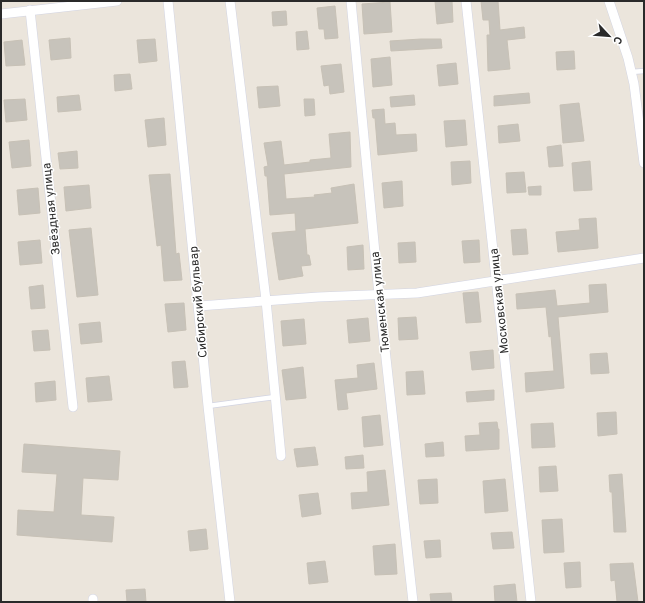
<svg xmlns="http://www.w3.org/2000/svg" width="645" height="603" viewBox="0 0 645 603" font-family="Overpass,sans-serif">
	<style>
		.building { fill: #c7c3bb; stroke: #c7c1b6 }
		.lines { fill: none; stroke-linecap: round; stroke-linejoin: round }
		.lane-casing { stroke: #d2d4e2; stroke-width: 6 }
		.street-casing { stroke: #d2d4e2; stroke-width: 10 }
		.lane { stroke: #fff; stroke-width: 4.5 }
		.street { stroke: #fff; stroke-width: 9 }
		.labels { text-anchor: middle; stroke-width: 3; stroke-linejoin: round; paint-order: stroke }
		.street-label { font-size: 12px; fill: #2a2a2a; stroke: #fff }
	</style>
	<rect width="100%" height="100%" fill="#ebe5dc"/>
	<g class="building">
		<path d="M435,1H452L453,22L437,24Z"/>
		<path d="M481,1H498L500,30L524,27L525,38L507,40L510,69L488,71L487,35H490L489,20H483Z"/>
		<path d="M390,2L392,32L364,34L362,4Z"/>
		<path d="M335,6L338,38L325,39L324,29H319L317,8Z"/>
		<path d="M286,11L287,25L273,26L272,12Z"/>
		<path d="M307,31L309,49L297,50L296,32Z"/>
		<path d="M70,38L71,58L51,60L49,40Z"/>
		<path d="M155,39L157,61L139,63L137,40Z"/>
		<path d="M421,39H441L442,48L391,51L390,41Z"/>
		<path d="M22,40L25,65L6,66L4,42Z"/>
		<path d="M574,51L575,69L557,70L556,52Z"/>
		<path d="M390,57L392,85L373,87L371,59Z"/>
		<path d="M456,63L458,84L439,86L437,65Z"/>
		<path d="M341,64L344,92L330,94L329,85L324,86L321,66Z"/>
		<path d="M130,74L132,89L115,91L114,75Z"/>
		<path d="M278,86L280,106L259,108L257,87Z"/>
		<path d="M529,93L530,103L494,106V96Z"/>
		<path d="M79,95L81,110L58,112L57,97Z"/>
		<path d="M414,95L415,105L391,107L390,97Z"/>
		<path d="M25,99L27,120L6,122L4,100Z"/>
		<path d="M304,99H314L315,115L305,116Z"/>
		<path d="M579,103L584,141L563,143L560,105Z"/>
		<path d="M384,109L385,124L395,123L396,135L416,134L417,151L378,155L375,118H373L372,110Z"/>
		<path d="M164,118L166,145L148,147L145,120Z"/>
		<path d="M465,120L467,145L446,147L444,121Z"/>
		<path d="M518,124L520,141L499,143L498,126Z"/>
		<path d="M350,132L351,167L284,174L286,199L315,197L314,195L332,193L331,188L354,184L358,223L305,229L307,255H309L311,265L301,266L303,276L279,280L272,233L296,231L295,213L270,215L267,176H265L264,167L268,166L264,143L281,141L284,165L310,162V160L331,158L329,134Z"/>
		<path d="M29,140L31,166L12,168L9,142Z"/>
		<path d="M561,145L563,166L549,167L547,147Z"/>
		<path d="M77,151L78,168L60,169L58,153Z"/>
		<path d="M470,161L471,183L452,185L451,162Z"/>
		<path d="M590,161L592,190L574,191L572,163Z"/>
		<path d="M524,172L526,192L507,193L506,173Z"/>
		<path d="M170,174L176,254L179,253L182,280L164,281L161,245L157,246L149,175Z"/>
		<path d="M402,181L403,206L384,208L382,183Z"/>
		<path d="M89,185L91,208L66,211L64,187Z"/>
		<path d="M541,186V195H529L528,187Z"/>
		<path d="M38,188L40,213L19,215L17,190Z"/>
		<path d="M596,218L598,248L558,252L556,232L580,230L579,219Z"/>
		<path d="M91,228L98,295L77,297L69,230Z"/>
		<path d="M526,229L528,254L513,255L511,230Z"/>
		<path d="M40,240L42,263L20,265L18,242Z"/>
		<path d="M479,240L480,262L464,263L462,241Z"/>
		<path d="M415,242L416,262L399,263L398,243Z"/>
		<path d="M363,245L364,269L348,270L347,247Z"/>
		<path d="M606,284L608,312L558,317L564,388L526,392L525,373L554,371L551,336L549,337L546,307L517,309L516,294L555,290L557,306L590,303L589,285Z"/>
		<path d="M43,285L45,308L31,309L29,287Z"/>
		<path d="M478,292L481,322L466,323L463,293Z"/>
		<path d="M184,303L186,330L168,332L165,304Z"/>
		<path d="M416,317L418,339L399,340L398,318Z"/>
		<path d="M368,318L370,341L349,343L347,320Z"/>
		<path d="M304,319L306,344L283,346L281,321Z"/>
		<path d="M100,322L102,342L81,344L79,324Z"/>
		<path d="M48,330L50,350L34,351L32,331Z"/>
		<path d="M493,350L494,368L472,370L470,352Z"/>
		<path d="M607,353L609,373L591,374L590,354Z"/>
		<path d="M185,361L188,387L174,388L172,362Z"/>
		<path d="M374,363L377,389L346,393L348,409L338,410L335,380L358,378L357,365Z"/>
		<path d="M303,367L306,398L286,400L282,370Z"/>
		<path d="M423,371L425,394L407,395L406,372Z"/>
		<path d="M109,376L112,400L88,402L86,378Z"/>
		<path d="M55,381L56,400L36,402L35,383Z"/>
		<path d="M494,390V400L467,402L466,392Z"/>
		<path d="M616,412L617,434L598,436L597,413Z"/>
		<path d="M380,415L383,445L364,447L362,417Z"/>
		<path d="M497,422L498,429H499V449L466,451L465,436L480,435L479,423Z"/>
		<path d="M553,423L555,447L532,448L531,424Z"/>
		<path d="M443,442L444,456L426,457L425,444Z"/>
		<path d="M24,444L120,451L118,480L83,478L81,515L114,517L112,542L17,535L18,510L54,512L57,474L22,472Z"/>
		<path d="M315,447L318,465L297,467L294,449Z"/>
		<path d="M363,455L364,468L346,469L345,457Z"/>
		<path d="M556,466L558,491L540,492L539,467Z"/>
		<path d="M385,470L389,505L352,509L351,493L368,492L367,472Z"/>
		<path d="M622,474L626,532H614L612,492H610L609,475Z"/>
		<path d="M437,479L438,503L420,504L418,480Z"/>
		<path d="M505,479L508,511L485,513L483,481Z"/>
		<path d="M318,493L321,514L302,517L299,495Z"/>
		<path d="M562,519L564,552L544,553L542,520Z"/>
		<path d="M206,529L208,549L190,551L188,531Z"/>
		<path d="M512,532L514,548L493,549L491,533Z"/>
		<path d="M440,540L441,557L426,558L424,541Z"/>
		<path d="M395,544L397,574L375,575L373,546Z"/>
		<path d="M325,561L328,582L309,584L307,563Z"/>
		<path d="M580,562L581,587L566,588L564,563Z"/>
		<path d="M633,563L638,602H617L615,580L611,581L610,564Z"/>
		<path d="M515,584L517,602H495L494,586Z"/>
		<path d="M145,589L146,602H127L126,590Z"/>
		<path d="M451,593L452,602H431L430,594Z"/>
	</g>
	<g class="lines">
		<g class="lane-casing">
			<g id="lane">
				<path d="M631,72L644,71"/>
				<path d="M208,406L275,397"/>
			</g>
		</g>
		<g class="street-casing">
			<g id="street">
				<path d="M168,1L208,406L230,602"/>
				<path d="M230,1L266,300L281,456"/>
				<path d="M351,1L379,295L413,602"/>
				<path d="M466,1L531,602"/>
				<path d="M609,1L628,58L634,84L644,163"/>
				<path d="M30,10L73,407"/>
				<path d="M1,14L117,1"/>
				<path d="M199,306L318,297L417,293L644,258"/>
				<path d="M93,599V602"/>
			</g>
		</g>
		<use href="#lane" class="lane"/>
		<use href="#street" class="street"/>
	</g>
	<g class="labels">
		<g class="street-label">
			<text transform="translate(51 209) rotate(-96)" y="4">Звёздная улица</text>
			<text transform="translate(499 301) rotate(-96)" y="4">Московская улица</text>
			<text transform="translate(198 302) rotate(-95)" y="4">Сибирский бульвар</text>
			<text transform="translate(380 302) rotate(-96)" y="4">Тюменская улица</text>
		</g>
	</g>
	<rect width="645" height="603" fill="none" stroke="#2a2a2a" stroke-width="4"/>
	<g transform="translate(609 36) rotate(116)" stroke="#ffffff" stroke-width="3" paint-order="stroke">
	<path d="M0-3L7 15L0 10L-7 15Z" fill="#2a2a2a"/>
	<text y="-6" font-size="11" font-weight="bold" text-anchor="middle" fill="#2a2a2a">С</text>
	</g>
</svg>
